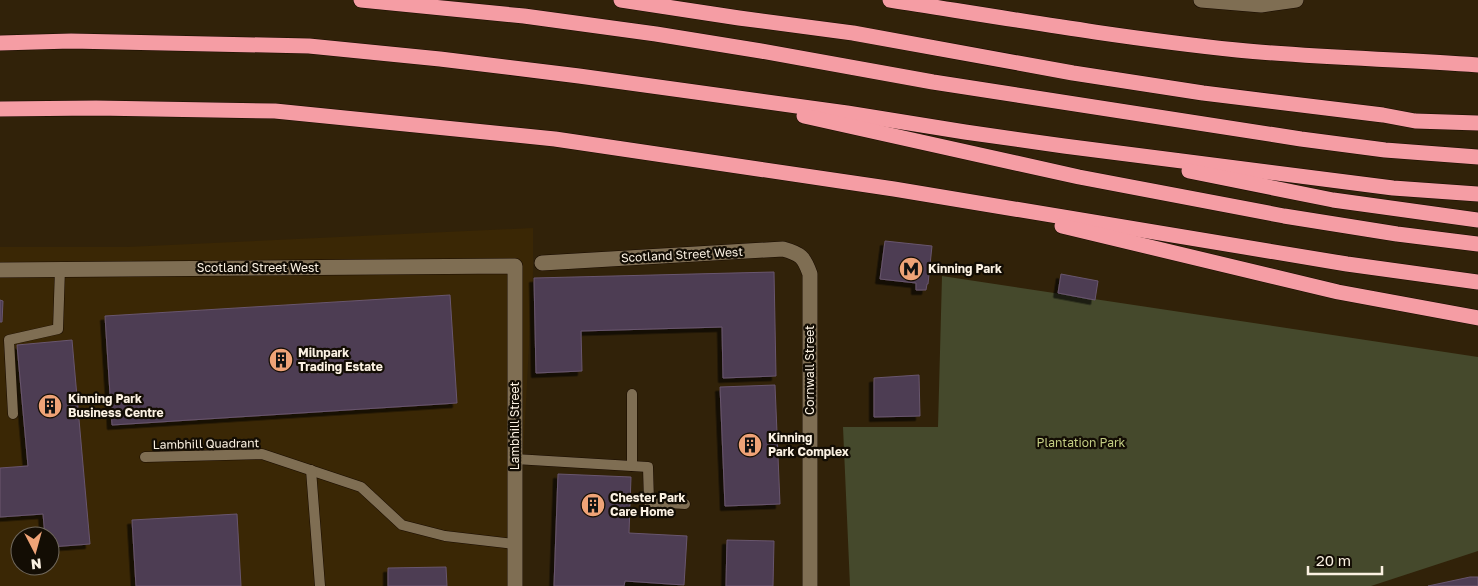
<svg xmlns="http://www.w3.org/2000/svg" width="1478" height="586" viewBox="0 0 1478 586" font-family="'Golos Text',sans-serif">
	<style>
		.built { fill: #3a2705; fill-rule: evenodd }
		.green { fill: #45492c }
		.building { fill: #4e3c53; stroke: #68566e; filter: url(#shadow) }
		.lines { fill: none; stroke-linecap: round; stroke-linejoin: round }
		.lane-casing { stroke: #180b00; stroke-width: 11 }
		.street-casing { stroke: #180b00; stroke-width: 16 }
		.highway-casing { stroke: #180b00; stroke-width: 16 }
		.lane { stroke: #7f6e53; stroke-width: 10 }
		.street { stroke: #7f6e53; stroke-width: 15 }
		.highway { stroke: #f59da4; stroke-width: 15 }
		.labels { text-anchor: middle; stroke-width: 4.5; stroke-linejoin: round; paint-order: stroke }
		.street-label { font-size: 12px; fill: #fbf1e2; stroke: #130d04 }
		.poi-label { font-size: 12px; font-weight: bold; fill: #fbf1e2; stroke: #130d04; text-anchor: start }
		.park-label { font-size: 12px; fill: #c3cd83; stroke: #130d04 }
	</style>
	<defs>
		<filter id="shadow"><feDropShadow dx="-4.5" dy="4.5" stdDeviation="0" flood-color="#0009"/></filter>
	</defs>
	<rect width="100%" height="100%" fill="#312209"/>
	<path class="built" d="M533,228V272L516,586H0V247H127ZM20,536H50V566H20Z"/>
	<path class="green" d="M942,276L1478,357V551L1371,586H850L843,427H938Z"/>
	<g class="building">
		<path d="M885,241L932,246L928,284H927L926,290H916V283L880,279Z"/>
		<path d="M774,272L776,376L723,378L722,327L581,331L582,371L536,373L534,278Z"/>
		<path d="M1061,274L1098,281L1095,300L1058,293Z"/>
		<path d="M450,295L457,403L112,425L105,316Z"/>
		<path d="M0,300L3,301L2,322H0Z"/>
		<path d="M72,340L90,544L50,547V536H45L43,514L0,517V468L28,466L17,345Z"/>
		<path d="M919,375L920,416L874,417V378Z"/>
		<path d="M775,385L780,504L725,506L720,387Z"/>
		<path d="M558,474L631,477L629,533L687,536L684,585L625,581L624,586H554Z"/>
		<path d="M237,514L241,586H136L132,520Z"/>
		<path d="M727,540L774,541L773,586H726Z"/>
		<path d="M446,567L447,586H388V568Z"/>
		<path d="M1470,577H1478V586H1428Z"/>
	</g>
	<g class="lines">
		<g class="lane-casing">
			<g id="lane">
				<path d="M13,414L9,340L58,329L60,269"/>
				<path d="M145,457L262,454L361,487L402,525L445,536L515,544"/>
				<path d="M515,459L648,467L649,502L685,504"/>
				<path d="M632,466V394"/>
				<path d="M311,470L320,586"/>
			</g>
		</g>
		<g class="street-casing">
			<g id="street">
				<path d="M1201,0L1261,5L1296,0"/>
				<path d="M542,263L783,249C801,254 804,257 810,274V586"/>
				<path d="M0,270L515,266V586"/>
			</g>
		</g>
		<g class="highway-casing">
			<g id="highway">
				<path d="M361,0L524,16L656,34L761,51L933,82L1301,139L1385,150L1478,157"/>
				<path d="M621,0L739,18L853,33L1073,73L1203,93L1383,115L1415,121L1478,123"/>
				<path d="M890,0C1005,18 1121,38 1237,50C1317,58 1398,59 1478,65"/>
				<path d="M0,43L71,41L309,46L440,59L579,76L847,113L965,132L1064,146L1393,188L1478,194"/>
				<path d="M0,109L96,108L275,111L555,139L894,189L1347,264L1478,282"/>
				<path d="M804,116L1079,177L1284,216L1397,234L1478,244"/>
				<path d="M1189,171L1333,200L1478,220"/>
				<path d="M1062,226L1338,292L1478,318"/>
			</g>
		</g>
		<use href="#lane" class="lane"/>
		<use href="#street" class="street"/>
		<use href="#highway" class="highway"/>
	</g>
	<defs>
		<g id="metro-disc" transform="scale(1.25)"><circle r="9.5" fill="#efa377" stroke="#130d04"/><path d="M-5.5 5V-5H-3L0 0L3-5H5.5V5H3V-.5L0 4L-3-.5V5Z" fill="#111"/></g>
		<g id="building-disc" transform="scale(1.25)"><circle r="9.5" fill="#efa377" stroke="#130d04"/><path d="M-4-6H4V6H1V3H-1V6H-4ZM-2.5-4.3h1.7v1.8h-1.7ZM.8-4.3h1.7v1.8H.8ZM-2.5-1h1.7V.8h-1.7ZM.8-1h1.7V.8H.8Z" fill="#111"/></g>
	</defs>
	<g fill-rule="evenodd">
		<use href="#metro-disc" x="911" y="269"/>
		<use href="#building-disc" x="281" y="360"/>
		<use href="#building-disc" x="50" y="406"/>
		<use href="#building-disc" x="750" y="445"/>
		<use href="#building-disc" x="593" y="505"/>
	</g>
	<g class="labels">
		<g class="street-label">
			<text transform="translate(682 255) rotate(-3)" y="4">Scotland Street West</text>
			<text x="258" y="272">Scotland Street West</text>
			<text transform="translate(810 370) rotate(-90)" y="4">Cornwall Street</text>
			<text transform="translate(515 426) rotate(-90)" y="4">Lambhill Street</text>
			<text transform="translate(206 444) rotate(-1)" y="4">Lambhill Quadrant</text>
		</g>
		<g class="poi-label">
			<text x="928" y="273">Kinning Park</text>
			<text x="298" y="357">Milnpark<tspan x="298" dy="14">Trading Estate</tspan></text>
			<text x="68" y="403">Kinning Park<tspan x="68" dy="14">Business Centre</tspan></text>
			<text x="768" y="442">Kinning<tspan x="768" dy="14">Park Complex</tspan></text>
			<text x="610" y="502">Chester Park<tspan x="610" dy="14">Care Home</tspan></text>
		</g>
		<g class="park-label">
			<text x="1081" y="447">Plantation Park</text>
		</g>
	</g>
	<g transform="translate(35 551) rotate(174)"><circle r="24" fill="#130d04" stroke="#70685d"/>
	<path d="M0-4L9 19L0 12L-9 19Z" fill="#efa377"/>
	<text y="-8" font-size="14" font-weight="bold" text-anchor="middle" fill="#fbf1e2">N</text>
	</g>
	<path d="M1308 566v8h74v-8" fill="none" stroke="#fbf1e2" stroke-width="2.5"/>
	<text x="1316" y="566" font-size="15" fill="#fbf1e2" stroke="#130d04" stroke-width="4" paint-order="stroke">20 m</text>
</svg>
